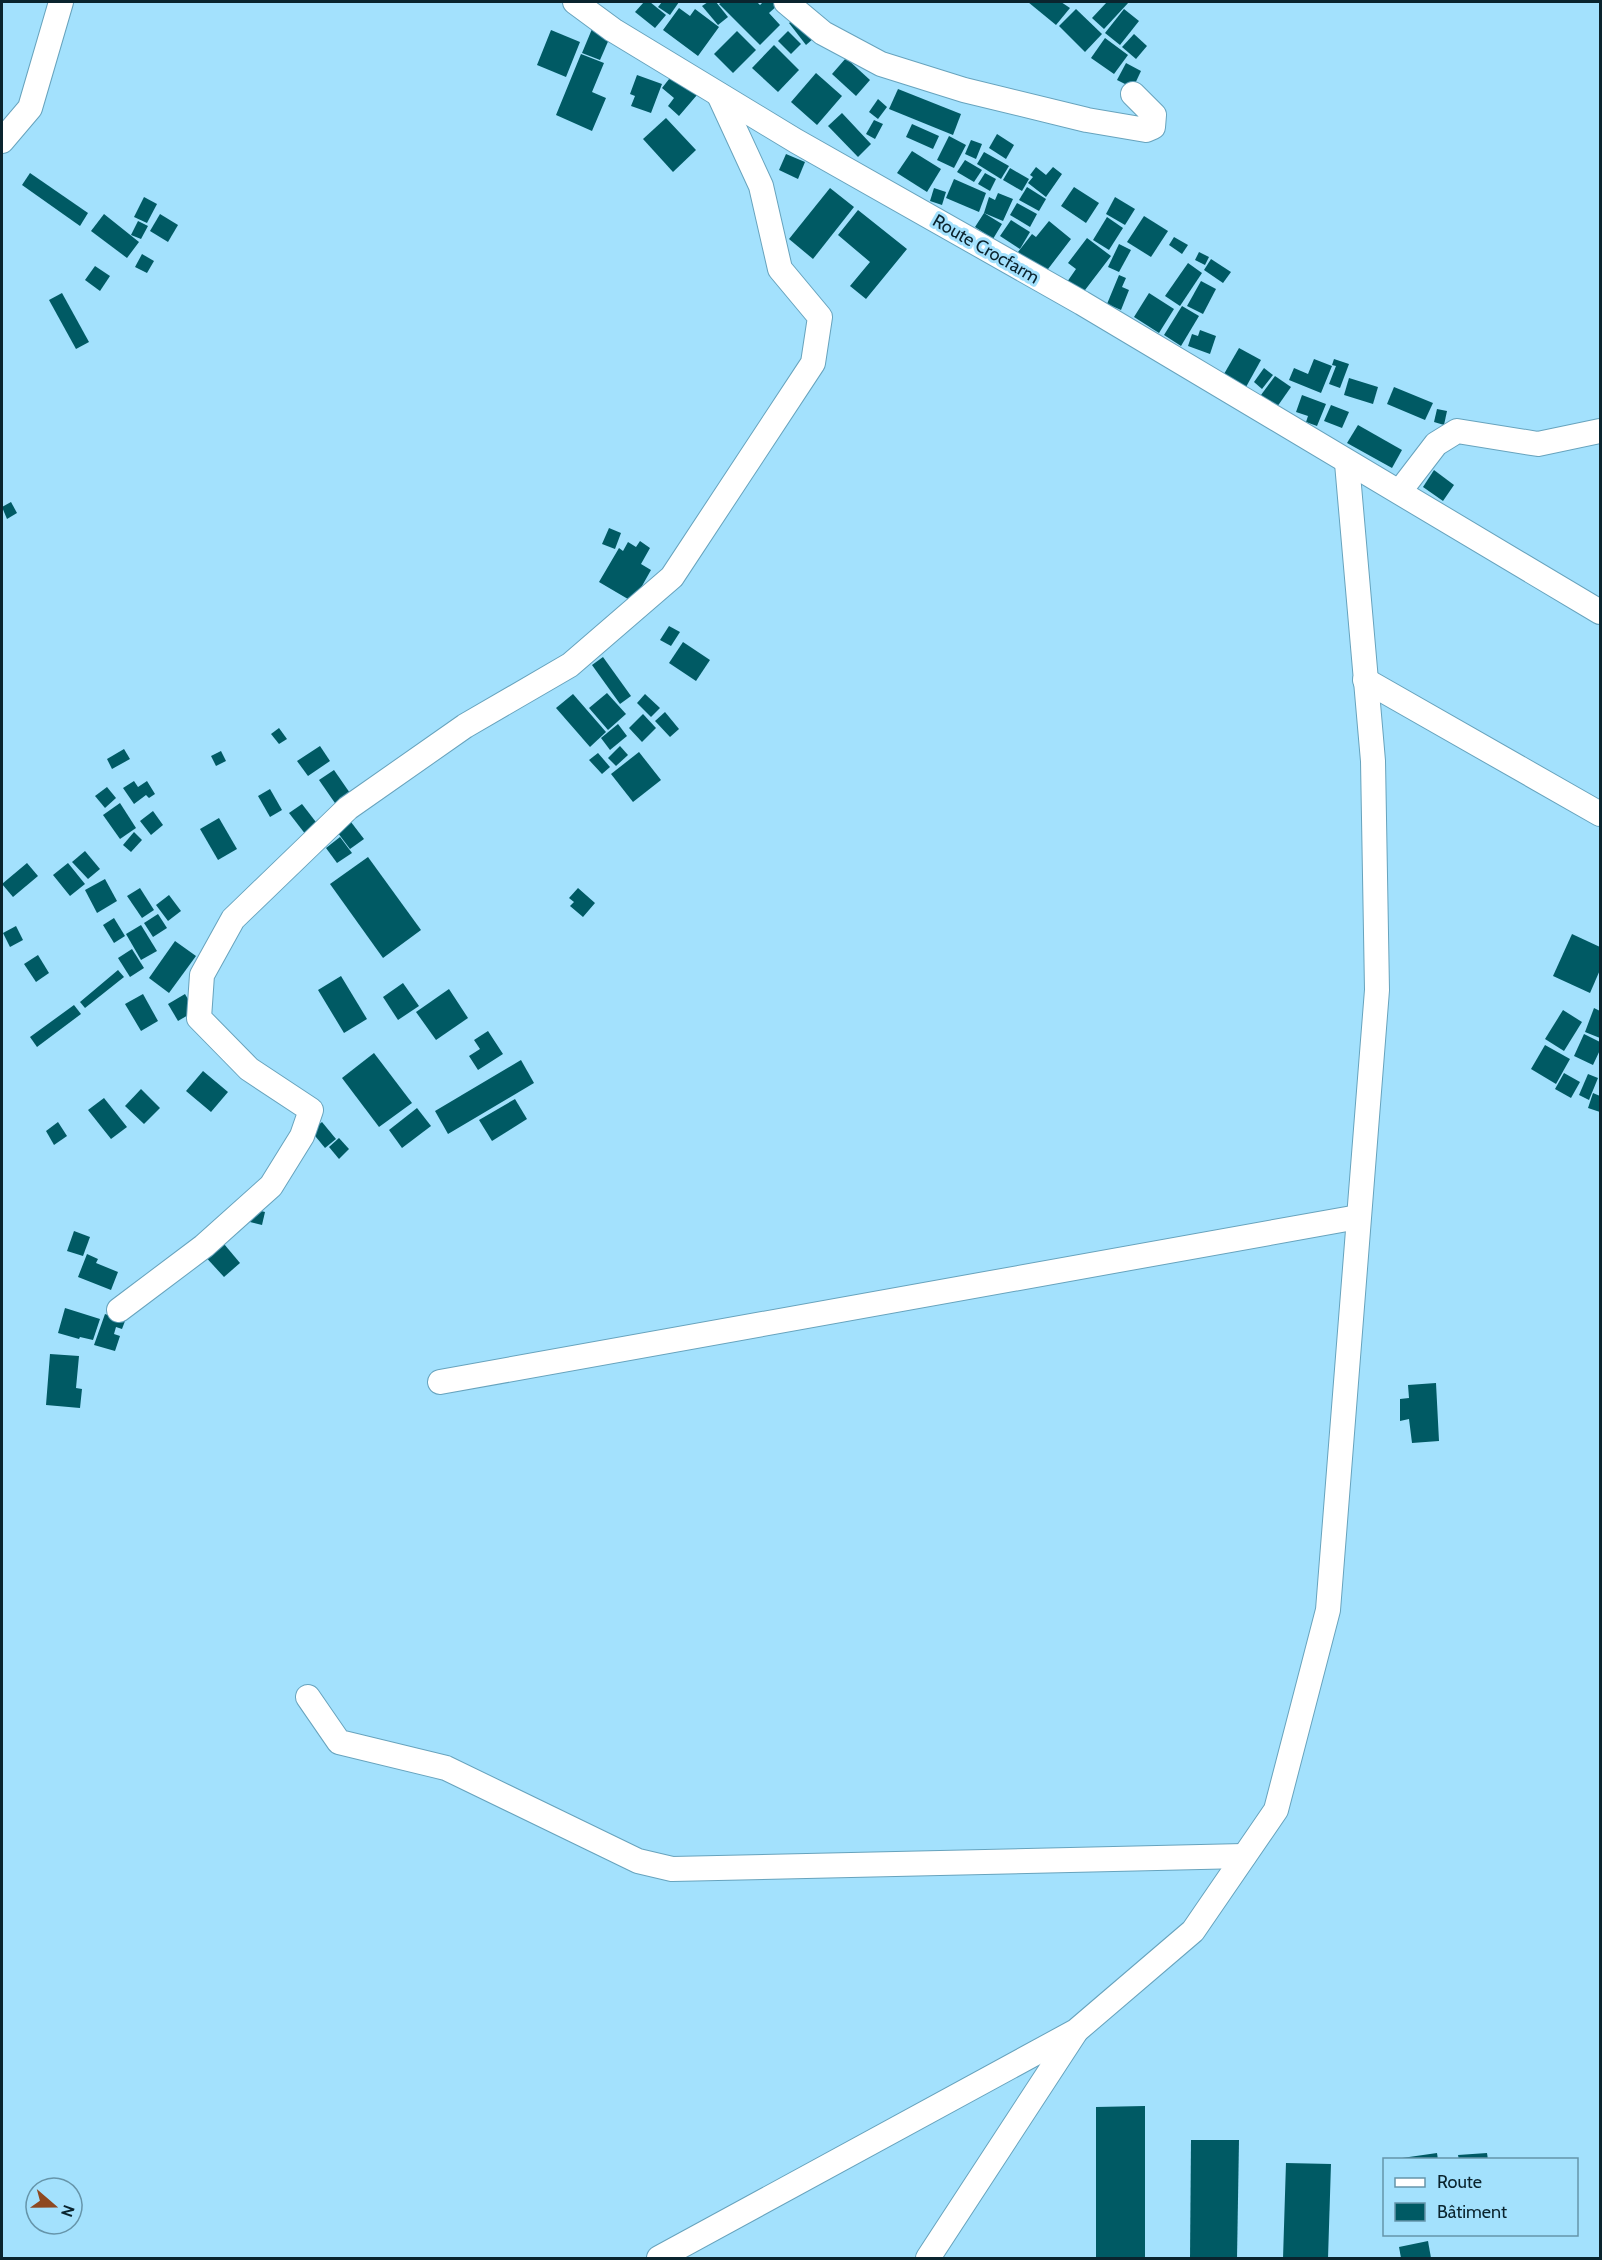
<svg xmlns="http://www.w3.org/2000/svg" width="1602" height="2260" viewBox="0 0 1602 2260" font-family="Cabin,sans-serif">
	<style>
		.building { fill: #005a64 }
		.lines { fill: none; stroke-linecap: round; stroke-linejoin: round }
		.minor-casing { stroke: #67a3bd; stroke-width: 26 }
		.minor { stroke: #fff; stroke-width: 24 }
		.labels { text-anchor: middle; stroke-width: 6; stroke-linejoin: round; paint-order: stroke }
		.street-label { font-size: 18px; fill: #0a242e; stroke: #a3e1fd }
	</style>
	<rect width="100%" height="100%" fill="#a3e1fd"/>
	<g class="building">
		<path d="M644,2H650L666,15L655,28L635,12Z"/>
		<path d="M662,2H679L670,15L658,7Z"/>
		<path d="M708,2H716L728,17L718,25L702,6Z"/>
		<path d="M722,2H757L760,5L763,2H774L778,5L769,13L780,25L760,45L719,4Z"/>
		<path d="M1028,2H1061L1070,8L1056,25Z"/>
		<path d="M1107,2H1129L1104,29L1092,18Z"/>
		<path d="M679,8L690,16L695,9L719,27L698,56L663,30Z"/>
		<path d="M1076,9L1102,34L1085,52L1059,26Z"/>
		<path d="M1124,9L1139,21L1120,45L1105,33Z"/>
		<path d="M798,17L814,38L806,45L789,23Z"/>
		<path d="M592,29L610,37L600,60L582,53Z"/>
		<path d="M551,30L580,42L566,77L537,65Z"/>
		<path d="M737,31L756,50L733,73L714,54Z"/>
		<path d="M788,31L801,44L791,54L778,41Z"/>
		<path d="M1134,34L1147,46L1136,59L1122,47Z"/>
		<path d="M1105,38L1128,55L1114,74L1091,58Z"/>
		<path d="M774,45L799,70L778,92L752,68Z"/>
		<path d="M581,54L604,63L592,92L606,98L592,131L556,115Z"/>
		<path d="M846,58L870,80L856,96L832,74Z"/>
		<path d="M1126,63L1141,71L1133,88L1117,80Z"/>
		<path d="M816,73L842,96L817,125L791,102Z"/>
		<path d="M673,74L697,95L679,116L668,106L674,98L662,88Z"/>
		<path d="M637,75L662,84L651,113L631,106L635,96L630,94Z"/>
		<path d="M898,89L961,114L953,135L889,109Z"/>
		<path d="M878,99L887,107L878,119L869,112Z"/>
		<path d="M842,113L871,144L858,157L828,126Z"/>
		<path d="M666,118L696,150L673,172L643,139Z"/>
		<path d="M874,120L883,124L875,139L866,134Z"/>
		<path d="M912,124L939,136L933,149L906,137Z"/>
		<path d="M997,134L1014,145L1006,159L989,148Z"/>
		<path d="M949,136L966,145L954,168L937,160Z"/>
		<path d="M971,140L982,144L976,159L965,154Z"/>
		<path d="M912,151L941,169L927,192L897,173Z"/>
		<path d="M984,152L1009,166L1001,179L977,164Z"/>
		<path d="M786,154L805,162L798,179L779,170Z"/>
		<path d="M965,160L982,170L974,182L957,172Z"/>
		<path d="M1036,167L1046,175L1053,167L1062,174L1046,197L1028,183L1033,177L1030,175Z"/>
		<path d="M1010,168L1029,179L1022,191L1003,180Z"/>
		<path d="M30,173L88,213L80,226L22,185Z"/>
		<path d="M985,173L996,179L990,191L978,184Z"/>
		<path d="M954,179L986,193L979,212L946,198Z"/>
		<path d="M1027,187L1046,199L1039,211L1019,200Z"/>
		<path d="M1074,187L1099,203L1086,223L1061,206Z"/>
		<path d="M830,188L854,207L813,259L789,239Z"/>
		<path d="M934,188L946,192L942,205L930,201Z"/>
		<path d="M998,193L1013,199L1003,221L984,213L1002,224L993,239L975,227L984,213L989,197L995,200Z"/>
		<path d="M144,197L157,204L147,223L134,217Z"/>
		<path d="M1115,197L1135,209L1125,225L1106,214Z"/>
		<path d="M1017,203L1037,214L1030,227L1010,215Z"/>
		<path d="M858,210L907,249L866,299L850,286L870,262L838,235Z"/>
		<path d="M104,214L139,242L127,258L91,231Z"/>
		<path d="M160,214L178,225L168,242L150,231Z"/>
		<path d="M1144,216L1168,231L1151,257L1127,242Z"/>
		<path d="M1107,217L1123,228L1109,250L1093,240Z"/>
		<path d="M1011,220L1030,232L1020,249L1000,236Z"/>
		<path d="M138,221L148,226L141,239L131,235Z"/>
		<path d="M1049,221L1071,239L1045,273L1018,252L1032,234L1036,237Z"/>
		<path d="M1174,237L1188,245L1182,254L1169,245Z"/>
		<path d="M1087,238L1111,256L1082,294L1067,282L1076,269L1068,263Z"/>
		<path d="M1119,244L1131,250L1119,272L1108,267Z"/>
		<path d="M1199,252L1209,257L1205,265L1195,260Z"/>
		<path d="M142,254L154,261L147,273L135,267Z"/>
		<path d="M1211,259L1231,272L1223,283L1204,270Z"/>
		<path d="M1188,263L1202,273L1180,306L1165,296Z"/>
		<path d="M95,266L110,276L100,291L85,280Z"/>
		<path d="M1119,275L1126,278L1122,287L1129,290L1121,310L1107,304Z"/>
		<path d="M1201,281L1216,289L1203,314L1187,306Z"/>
		<path d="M62,293L89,342L76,349L49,300Z"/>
		<path d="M1149,293L1174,309L1159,333L1134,317Z"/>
		<path d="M1182,306L1199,316L1181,346L1164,335Z"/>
		<path d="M1200,330L1216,336L1210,354L1188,346L1192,334L1198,336Z"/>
		<path d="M1239,348L1261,360L1246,387L1224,374Z"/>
		<path d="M1314,359L1332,366L1321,393L1289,380L1294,368L1308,374Z"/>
		<path d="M1334,359L1349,364L1340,388L1329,384L1336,366L1332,365Z"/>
		<path d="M1264,368L1273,375L1262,389L1254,382Z"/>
		<path d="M1275,376L1291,387L1277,407L1261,395Z"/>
		<path d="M1349,378L1378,387L1373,404L1344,395Z"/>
		<path d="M1394,387L1433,403L1425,420L1387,404Z"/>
		<path d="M1302,395L1326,404L1317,426L1306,422L1308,416L1296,412Z"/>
		<path d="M1331,405L1349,412L1342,428L1324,421Z"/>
		<path d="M1437,409L1447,411L1444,425L1434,422Z"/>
		<path d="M1358,425L1402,450L1392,468L1347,443Z"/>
		<path d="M1434,470L1454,485L1443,501L1423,487Z"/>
		<path d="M11,502L17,513L7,519L2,507Z"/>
		<path d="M609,528L621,533L615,549L602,544Z"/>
		<path d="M640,541L650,548L641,564L651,570L633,602L599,582L619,548L623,551L628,542L636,547Z"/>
		<path d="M669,626L680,632L671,646L660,640Z"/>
		<path d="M683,642L710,660L696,681L669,663Z"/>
		<path d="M603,657L631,696L620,704L592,665Z"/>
		<path d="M607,693L626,714L608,730L589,708Z"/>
		<path d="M573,694L606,732L590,747L556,708Z"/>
		<path d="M645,694L660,708L651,717L637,703Z"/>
		<path d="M665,712L679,729L670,737L655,721Z"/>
		<path d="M643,714L656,728L642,742L629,728Z"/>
		<path d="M618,724L627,736L610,750L601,738Z"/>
		<path d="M279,728L287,739L279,744L271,734Z"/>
		<path d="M320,746L330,761L308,776L297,761Z"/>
		<path d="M620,746L628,755L616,766L608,758Z"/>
		<path d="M124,749L130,759L112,769L107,759Z"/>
		<path d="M221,751L226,761L216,766L211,756Z"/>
		<path d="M639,752L661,780L633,802L611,774Z"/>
		<path d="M598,753L610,767L602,774L589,760Z"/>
		<path d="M334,770L352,796L337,806L319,780Z"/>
		<path d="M134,781L138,787L147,781L155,794L149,798L146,795L134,804L123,788Z"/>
		<path d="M107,787L116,798L105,808L95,796Z"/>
		<path d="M270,789L282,810L270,817L258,796Z"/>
		<path d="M120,803L136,828L120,839L103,815Z"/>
		<path d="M302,804L319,826L306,835L289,813Z"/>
		<path d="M153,811L163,825L151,835L140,821Z"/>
		<path d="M219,818L237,849L218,860L200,829Z"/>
		<path d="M351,822L364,839L350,849L338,833Z"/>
		<path d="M134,832L142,840L131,852L123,845Z"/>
		<path d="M340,837L352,853L337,863L326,848Z"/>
		<path d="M85,851L100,869L88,879L72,862Z"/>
		<path d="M368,857L421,930L383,958L330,884Z"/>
		<path d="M27,863L38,876L13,897L2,884Z"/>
		<path d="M68,863L85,884L70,896L53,875Z"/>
		<path d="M105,879L117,901L97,913L85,890Z"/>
		<path d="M140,888L154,910L142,918L127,896Z"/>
		<path d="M578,888L595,903L583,917L570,906L574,902L569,898Z"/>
		<path d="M169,895L181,911L168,921L156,905Z"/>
		<path d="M158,914L167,928L153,937L144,923Z"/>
		<path d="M114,918L125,936L114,943L103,925Z"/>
		<path d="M141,925L157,951L141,960L126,934Z"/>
		<path d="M16,926L23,940L10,947L3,933Z"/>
		<path d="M1572,934L1600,947V970L1590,993L1553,976Z"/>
		<path d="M175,941L196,956L169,993L149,978Z"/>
		<path d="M132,949L144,968L130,977L118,958Z"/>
		<path d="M38,955L49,973L36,982L24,964Z"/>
		<path d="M118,970L124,977L85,1008L80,1002Z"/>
		<path d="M341,976L367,1019L344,1033L318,990Z"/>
		<path d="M403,983L419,1006L398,1020L383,997Z"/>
		<path d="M449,989L468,1018L436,1040L416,1012Z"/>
		<path d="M143,994L158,1021L141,1031L125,1004Z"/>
		<path d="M185,994L195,1011L178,1021L168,1004Z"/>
		<path d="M74,1005L81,1014L37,1047L30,1037Z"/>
		<path d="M1594,1008L1600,1011V1038L1585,1032Z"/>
		<path d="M1563,1010L1582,1022L1564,1051L1545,1039Z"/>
		<path d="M488,1031L503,1054L478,1070L469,1056L480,1049L474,1040Z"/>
		<path d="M1584,1034L1600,1042V1050L1593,1065L1574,1056Z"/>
		<path d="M1545,1045L1570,1059L1556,1084L1531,1069Z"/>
		<path d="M374,1053L412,1103L379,1127L342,1078Z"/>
		<path d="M521,1060L534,1083L448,1134L435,1111Z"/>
		<path d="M203,1071L228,1092L211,1112L186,1091Z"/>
		<path d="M1564,1073L1580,1082L1571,1098L1555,1089Z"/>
		<path d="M1588,1074L1598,1078L1589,1100L1579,1095Z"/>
		<path d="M141,1089L160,1108L144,1124L125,1106Z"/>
		<path d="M1593,1093L1600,1096V1112L1588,1108Z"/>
		<path d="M104,1098L127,1127L111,1139L88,1110Z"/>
		<path d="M515,1099L527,1119L492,1141L479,1120Z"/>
		<path d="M417,1108L431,1126L402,1148L389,1130Z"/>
		<path d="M58,1122L67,1136L54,1145L46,1131Z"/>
		<path d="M322,1122L336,1139L325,1148L311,1131Z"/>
		<path d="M339,1138L349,1149L339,1159L329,1147Z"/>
		<path d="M249,1208L265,1212L262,1225L246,1221Z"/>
		<path d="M74,1231L90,1237L83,1256L67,1251Z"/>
		<path d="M219,1238L240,1263L224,1277L202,1253Z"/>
		<path d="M87,1254L98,1259L96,1263L118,1272L111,1290L78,1277Z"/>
		<path d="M65,1308L100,1319L93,1340L80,1337L79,1339L58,1333Z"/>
		<path d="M105,1314L125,1321L122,1329L116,1327L114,1334L120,1336L115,1351L94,1345Z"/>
		<path d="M50,1354L79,1356L76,1388L82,1389L80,1408L46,1405Z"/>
		<path d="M1436,1383L1439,1441L1412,1443L1409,1419L1400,1421V1399L1409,1398L1408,1385Z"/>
		<path d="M1145,2106V2258H1096V2107Z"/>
		<path d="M1191,2140H1239L1237,2258H1190Z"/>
		<path d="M1437,2153L1438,2160H1403L1402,2158Z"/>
		<path d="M1487,2153L1488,2160H1459L1458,2155Z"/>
		<path d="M1286,2163L1331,2164L1328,2258H1283Z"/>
		<path d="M1428,2241L1431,2258H1401L1399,2247Z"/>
	</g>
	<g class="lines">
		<g class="minor-casing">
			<g id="minor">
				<path d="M575,2L613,30L796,141L1082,303L1600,612"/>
				<path d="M786,2L823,33L881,64L964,90L1087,120L1146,130L1153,127L1154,115L1133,94"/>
				<path d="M2,141L30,108L61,2"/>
				<path d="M1400,491L1436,444L1457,431L1538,444L1600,431"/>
				<path d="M1365,680L1600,814"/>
				<path d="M119,1310L204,1246L271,1186L302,1136L311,1110L249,1069L199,1018L202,975L233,919L348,808L465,726L570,665L672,577L813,363L820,317L780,269L761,186L719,95"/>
				<path d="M440,1382L1358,1217"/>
				<path d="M308,1697L339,1742L446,1768L638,1861L672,1869L1244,1856"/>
				<path d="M659,2258L1076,2031L1193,1931L1276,1810L1328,1610L1377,990L1373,761L1347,463"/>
				<path d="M928,2258L1075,2033"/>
			</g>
		</g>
		<use href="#minor" class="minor"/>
	</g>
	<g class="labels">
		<g class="street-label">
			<text transform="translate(986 249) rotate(30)" y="6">Route Crocfarm</text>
		</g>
	</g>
	<rect width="1602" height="2260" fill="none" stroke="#0a242e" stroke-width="6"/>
	<rect x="1383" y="2158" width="195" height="78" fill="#a3e1fd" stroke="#6695aa" stroke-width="1.5"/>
	<rect x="1395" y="2178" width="30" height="9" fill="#ffffff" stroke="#6695aa" stroke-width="1.5"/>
	<text x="1437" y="2188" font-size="18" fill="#0a242e">Route</text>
	<rect x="1395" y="2203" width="30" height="18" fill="#005a64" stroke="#6695aa" stroke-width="1.5"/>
	<text x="1437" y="2218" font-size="18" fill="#0a242e">Bâtiment</text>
	<g transform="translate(54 2206) rotate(110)"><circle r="28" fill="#a3e1fd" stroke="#6695aa" stroke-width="1.5"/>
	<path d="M0-4.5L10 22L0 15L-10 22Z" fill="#8e4921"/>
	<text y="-9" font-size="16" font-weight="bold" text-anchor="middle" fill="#0a242e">N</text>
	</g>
</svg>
